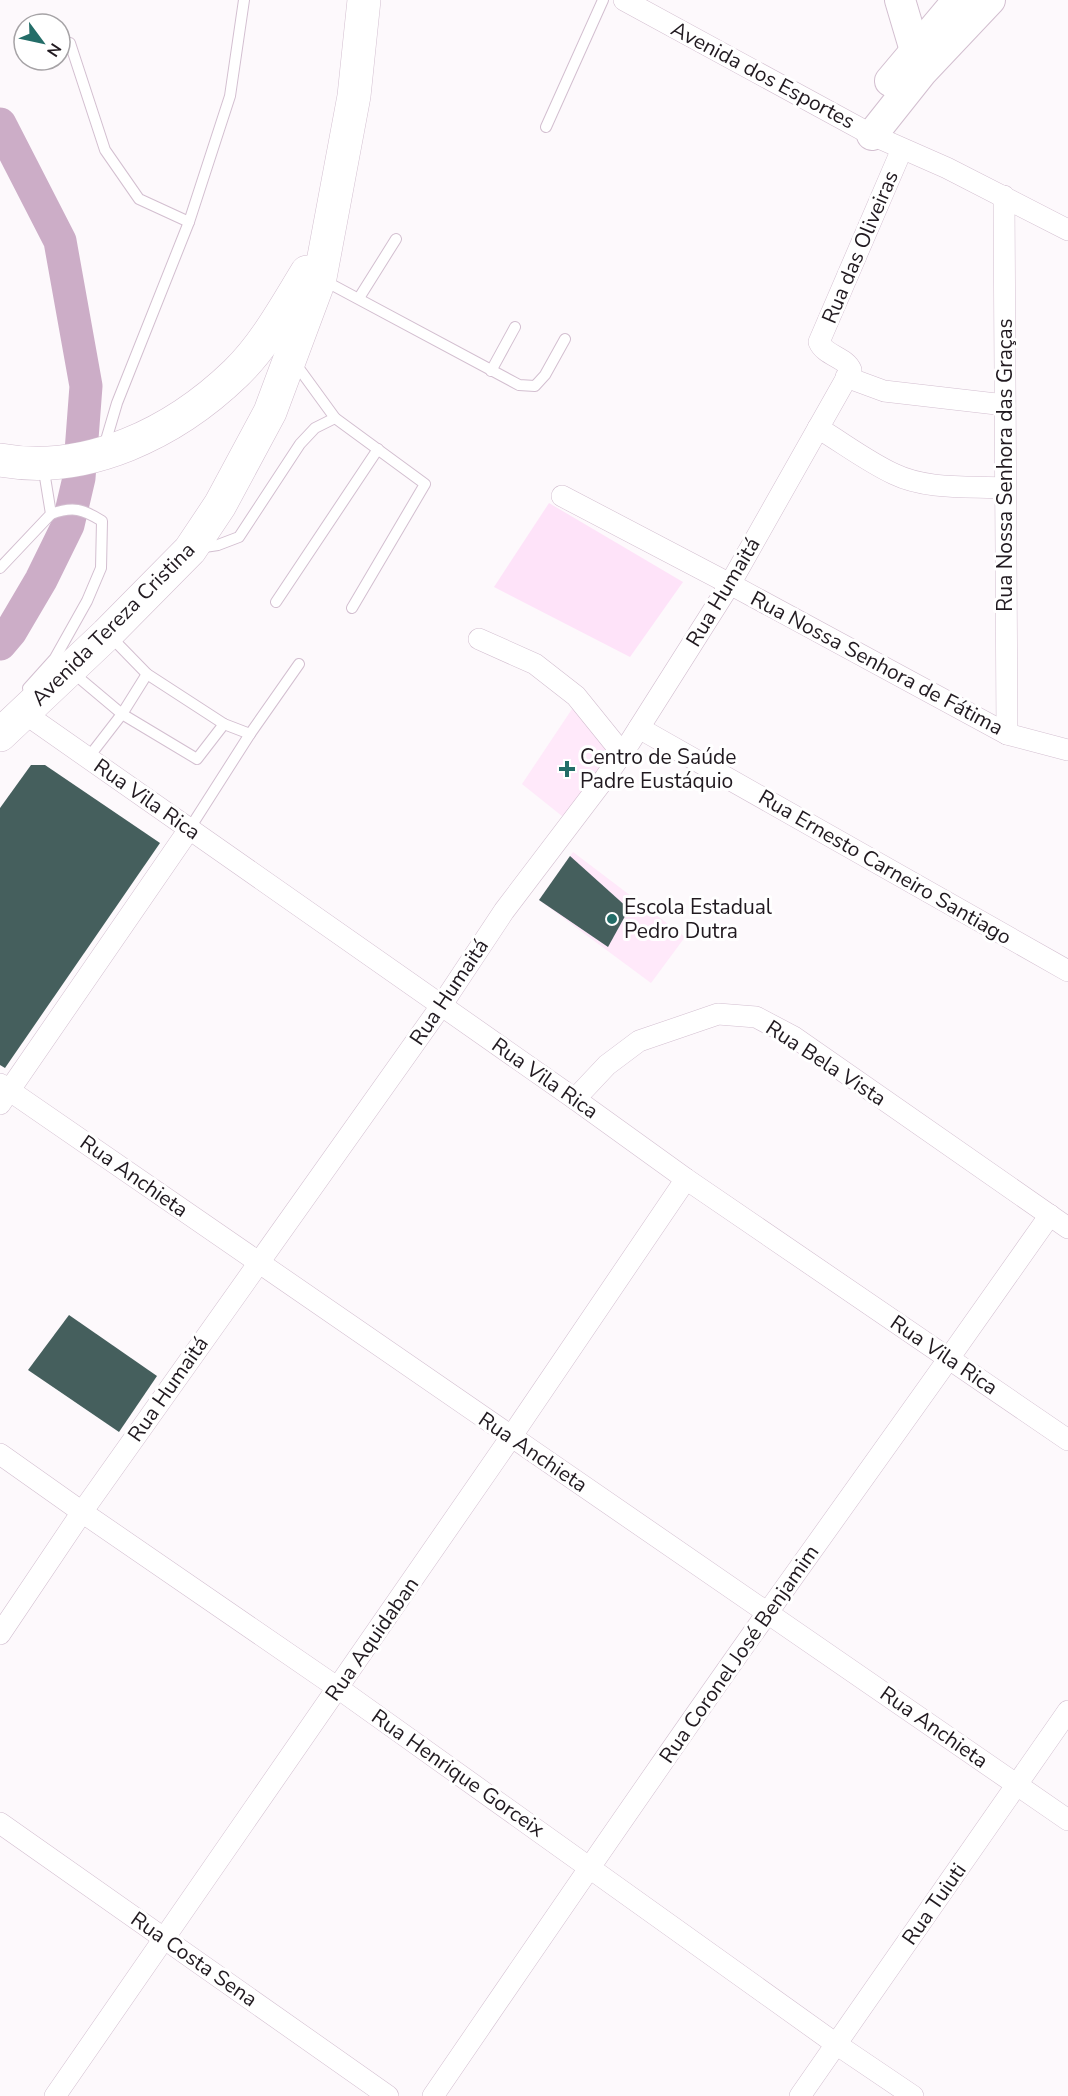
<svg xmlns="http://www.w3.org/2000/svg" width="1068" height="2096" viewBox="0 0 1068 2096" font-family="'Nunito Sans',sans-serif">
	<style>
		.built { fill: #ffe9fa }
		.green { fill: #fee3f9 }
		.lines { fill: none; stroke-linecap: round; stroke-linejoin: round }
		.river { stroke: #ccadc7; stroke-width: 33 }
		.building { fill: #455f5d }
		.lane-casing { stroke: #d3bfd0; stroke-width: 12 }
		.street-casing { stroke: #d3bfd0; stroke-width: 22 }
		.secondary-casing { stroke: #d3bfd0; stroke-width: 32 }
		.highway-casing { stroke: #d3bfd0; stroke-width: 34 }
		.lane { stroke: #fff; stroke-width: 10 }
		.street { stroke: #fff; stroke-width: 21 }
		.secondary { stroke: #fff; stroke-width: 30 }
		.highway { stroke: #fff; stroke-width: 33 }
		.poi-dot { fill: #236d68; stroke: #fff; stroke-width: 2 }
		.labels { text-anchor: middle; stroke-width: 6; stroke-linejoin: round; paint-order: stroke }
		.street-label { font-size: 21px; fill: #211a20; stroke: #fff }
		.poi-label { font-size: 21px; fill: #211a20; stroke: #fff; text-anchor: start }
	</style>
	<rect width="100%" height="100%" fill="#fdf9fc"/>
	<g class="built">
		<path d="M574,706L613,754L567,820L522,784Z"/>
		<path d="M573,852L685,937L651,983L539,900Z"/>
	</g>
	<path class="green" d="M549,503L683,582L630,657L494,587Z"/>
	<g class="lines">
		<path class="river" d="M0,124L60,241L86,386L79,478L68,525L41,580L11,631L0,644"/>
	</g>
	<g class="building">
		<path d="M31,765H45L160,843L5,1068L0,1065V808Z"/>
		<path d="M570,856L629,909L608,947L539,900Z"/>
		<path d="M69,1315L157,1376L119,1432L28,1370Z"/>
	</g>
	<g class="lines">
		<g class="lane-casing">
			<g id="lane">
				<path d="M70,43L105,150L139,199L189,222"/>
				<path d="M546,127L603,0"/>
				<path d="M323,280L519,385L535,386L545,375L565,339"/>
				<path d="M359,298L396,239"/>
				<path d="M295,363L335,418L425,484L352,608"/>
				<path d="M491,371L515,327"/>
				<path d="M104,447L117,403L189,222L230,96L244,0"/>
				<path d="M198,548L218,545L239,537L300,444L315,428L335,418"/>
				<path d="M0,568L51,514L43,465"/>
				<path d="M276,602L378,449"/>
				<path d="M110,636L147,674L224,724L250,734"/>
				<path d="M72,672L122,714L197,759L224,724"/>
				<path d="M28,688L55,658L87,601L101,568L102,521C83,509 73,506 51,514"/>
				<path d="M88,758L122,714L147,674"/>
				<path d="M190,828L250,734L299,664"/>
			</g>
		</g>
		<g class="street-casing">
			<g id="street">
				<path d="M624,0L872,135L947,168L1068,230"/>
				<path d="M1004,196L1007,734"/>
				<path d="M846,377L884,391L1005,405"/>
				<path d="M818,428C843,443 868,462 894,474C927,490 969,486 1005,488"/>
				<path d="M562,496L730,584L1007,734L1068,750"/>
				<path d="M479,639L535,664L576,696L622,753"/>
				<path d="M24,713L575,1099L686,1179L1068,1440"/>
				<path d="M639,728L1068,971"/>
				<path d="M0,1084L1068,1820"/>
				<path d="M575,1099L607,1065L639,1041L718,1014L756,1017L794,1037L1068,1228"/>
				<path d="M0,1104L190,828"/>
				<path d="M0,1454L82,1512L338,1688L836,2044L913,2096"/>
				<path d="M0,1634L82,1512L441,1006L504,911L605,778L630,742L730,584L851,370C846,357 825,356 819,342L902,149"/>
				<path d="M0,1823L388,2096"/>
				<path d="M55,2096L511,1437L686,1179"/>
				<path d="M433,2096C544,1934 654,1772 768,1612C862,1480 957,1348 1050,1215"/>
				<path d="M800,2096L1068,1711"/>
			</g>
		</g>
		<g class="secondary-casing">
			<g id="secondary">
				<path d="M900,0L919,64"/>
				<path d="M890,81L958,0"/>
				<path d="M872,135L922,72L990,0"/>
			</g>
		</g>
		<g class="highway-casing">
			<g id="highway">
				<path d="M0,460C87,476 175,432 236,373C265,345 286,306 307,272"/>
				<path d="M0,735L107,634L190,550L220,505L270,412L320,278L354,96L364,0"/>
			</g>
		</g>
		<use href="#lane" class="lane"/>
		<use href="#street" class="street"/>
		<use href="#secondary" class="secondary"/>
		<use href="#highway" class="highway"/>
	</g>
	<g class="poi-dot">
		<path d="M564 760h6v6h6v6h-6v6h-6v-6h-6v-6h6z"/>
		<circle cx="612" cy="919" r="6"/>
	</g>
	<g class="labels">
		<g class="street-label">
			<text transform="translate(763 75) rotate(28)" y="7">Avenida dos Esportes</text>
			<text transform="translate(860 247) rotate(-67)" y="7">Rua das Oliveiras</text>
			<text transform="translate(1005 465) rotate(-90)" y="7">Rua Nossa Senhora das Graças</text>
			<text transform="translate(723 592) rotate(-59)" y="7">Rua Humaitá</text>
			<text transform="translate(113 624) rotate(-45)" y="7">Avenida Tereza Cristina</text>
			<text transform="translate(877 663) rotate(28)" y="7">Rua Nossa Senhora de Fátima</text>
			<text transform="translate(147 799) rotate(35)" y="7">Rua Vila Rica</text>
			<text transform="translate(885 867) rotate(30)" y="7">Rua Ernesto Carneiro Santiago</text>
			<text transform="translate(449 992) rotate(-56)" y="7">Rua Humaitá</text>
			<text transform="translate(826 1063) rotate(33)" y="7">Rua Bela Vista</text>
			<text transform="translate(545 1078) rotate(35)" y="7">Rua Vila Rica</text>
			<text transform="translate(134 1176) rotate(35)" y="7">Rua Anchieta</text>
			<text transform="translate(944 1355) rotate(34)" y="7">Rua Vila Rica</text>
			<text transform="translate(168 1389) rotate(-55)" y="7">Rua Humaitá</text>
			<text transform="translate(533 1452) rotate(34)" y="7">Rua Anchieta</text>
			<text transform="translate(372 1639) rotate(-55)" y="7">Rua Aquidaban</text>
			<text transform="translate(739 1654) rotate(-55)" y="7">Rua Coronel José Benjamim</text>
			<text transform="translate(934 1727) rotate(35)" y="7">Rua Anchieta</text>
			<text transform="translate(458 1773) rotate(35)" y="7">Rua Henrique Gorceix</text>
			<text transform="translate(934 1904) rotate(-55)" y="7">Rua Tuiuti</text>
			<text transform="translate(194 1959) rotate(35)" y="7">Rua Costa Sena</text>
		</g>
		<g class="poi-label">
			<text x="580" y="764">Centro de Saúde<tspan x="580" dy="24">Padre Eustáquio</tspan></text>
			<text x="624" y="914">Escola Estadual<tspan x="624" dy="24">Pedro Dutra</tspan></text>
		</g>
	</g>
	<g transform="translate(42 42) rotate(123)"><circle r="28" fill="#ffffff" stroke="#a6a3a6" stroke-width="1.5"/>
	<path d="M0-4.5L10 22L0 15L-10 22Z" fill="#236d68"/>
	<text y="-9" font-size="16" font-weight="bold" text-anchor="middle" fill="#211a20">N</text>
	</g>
</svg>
